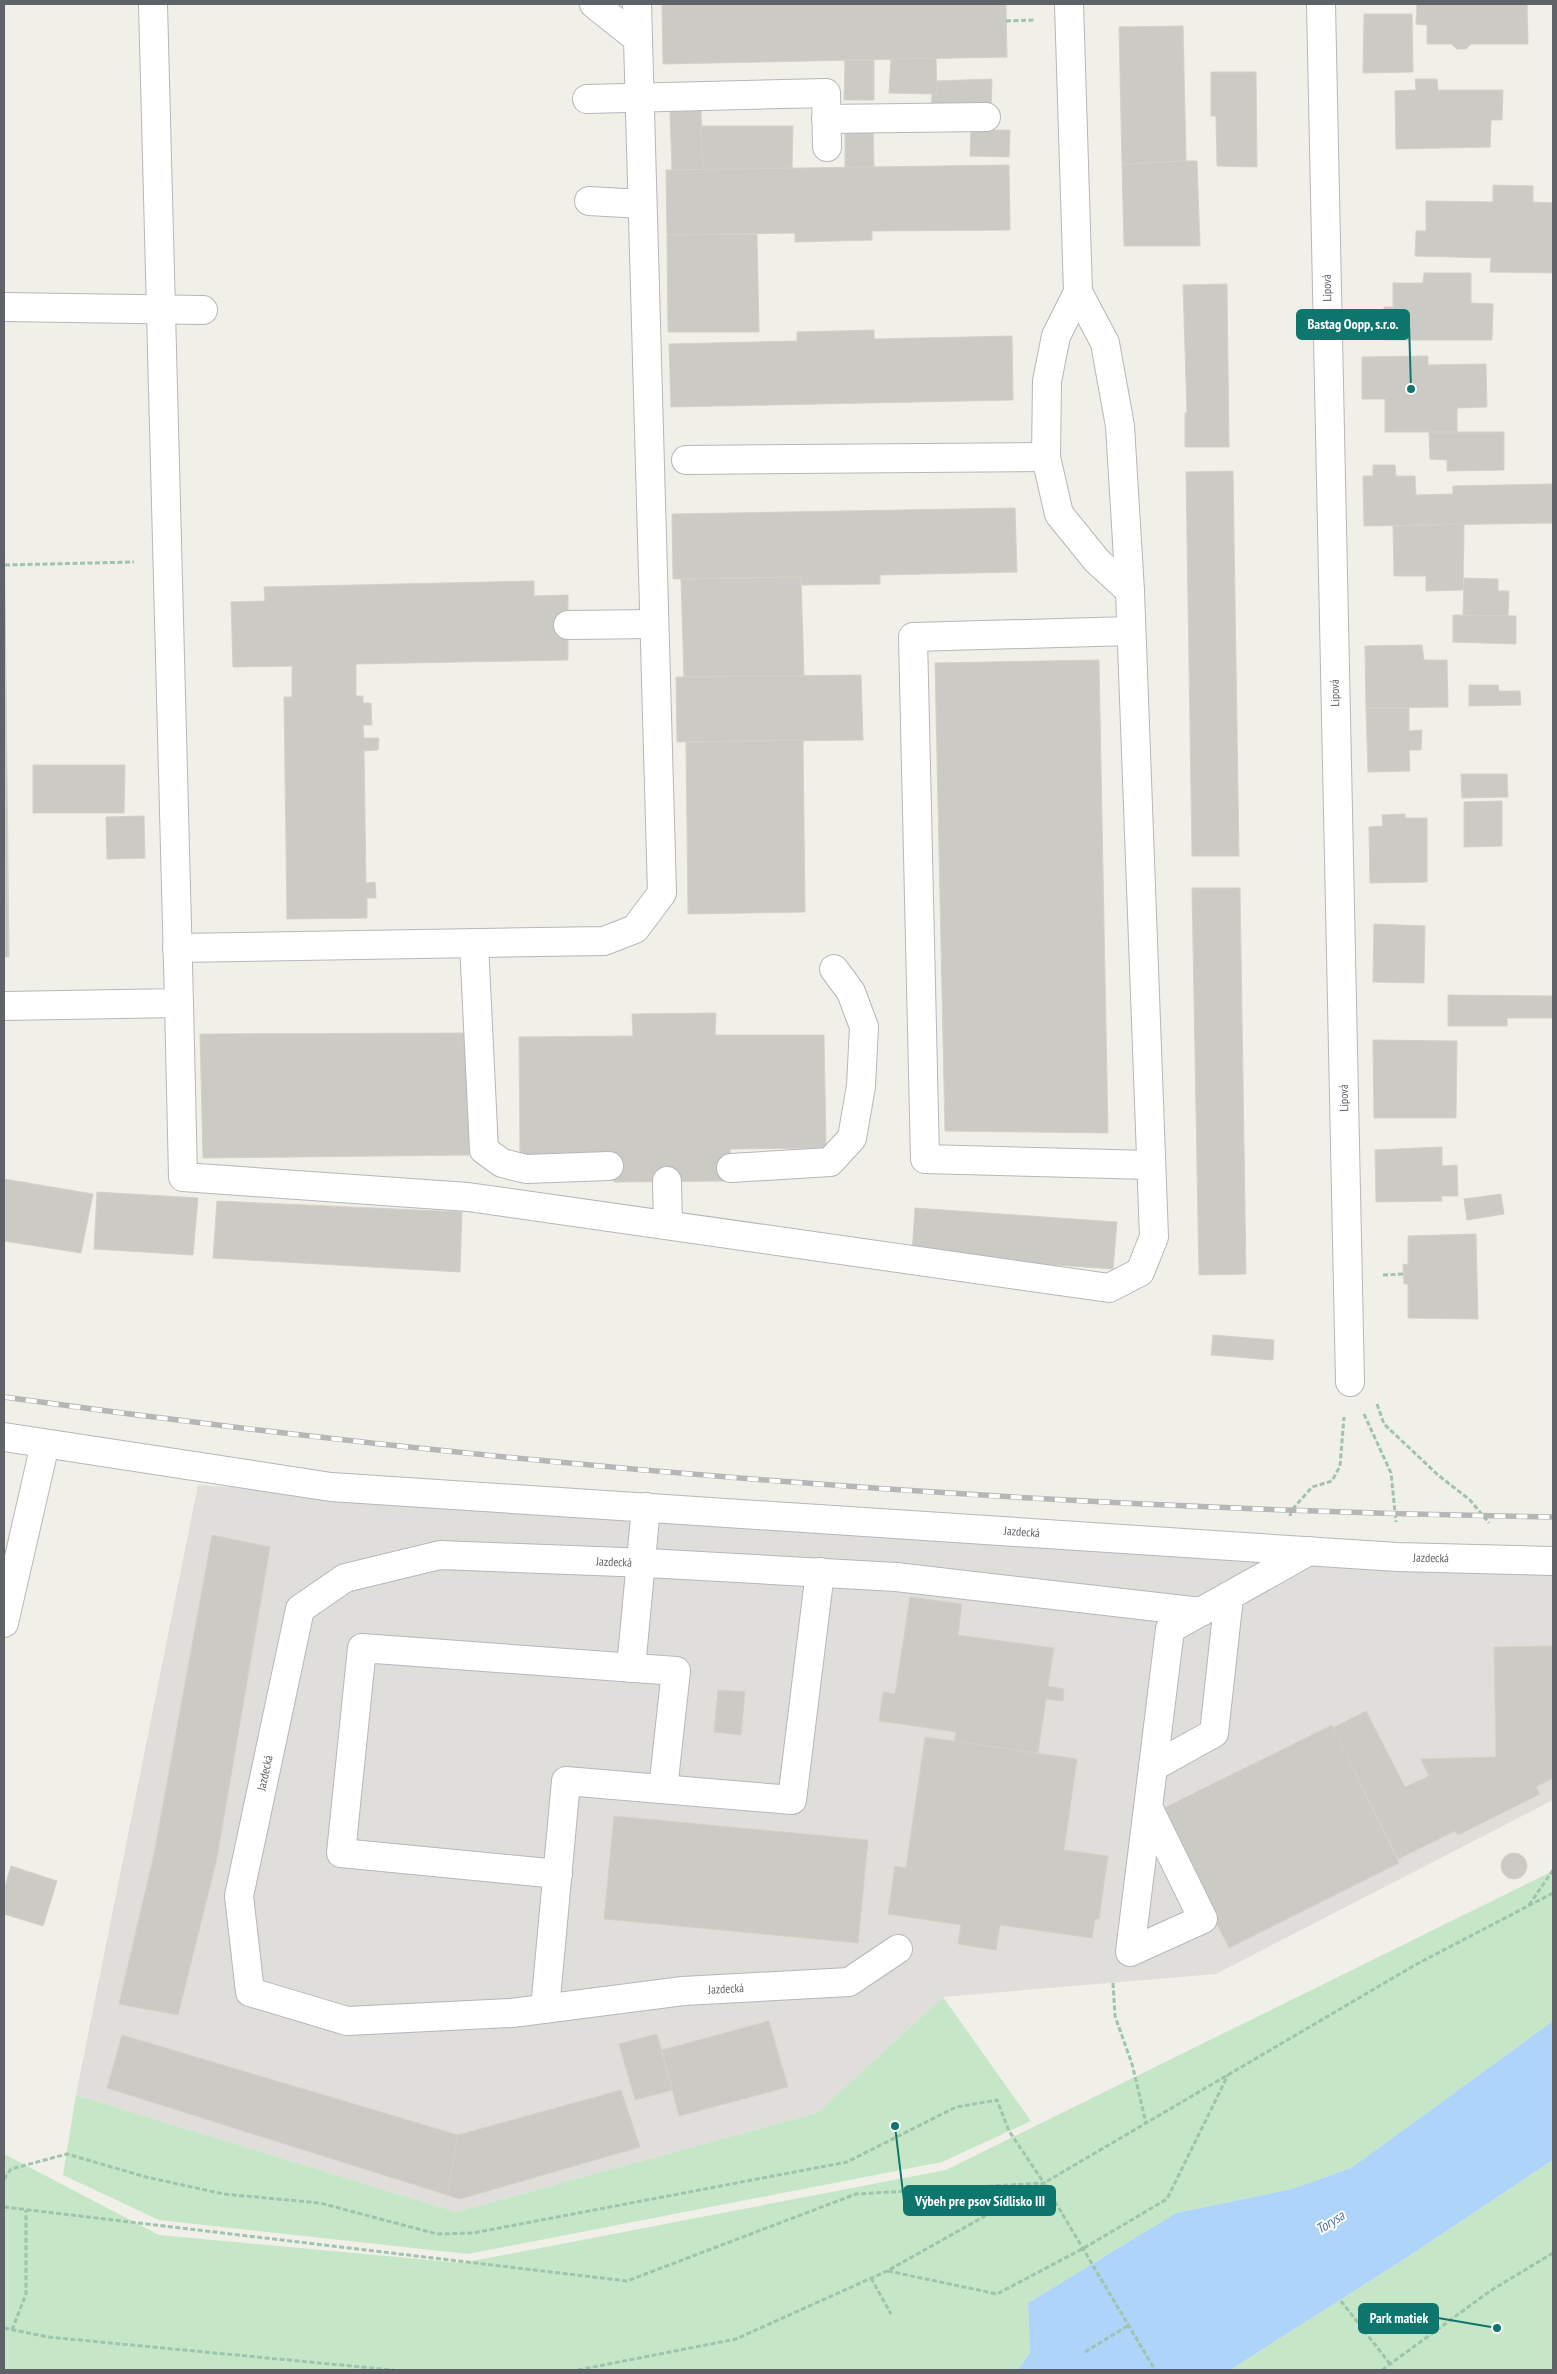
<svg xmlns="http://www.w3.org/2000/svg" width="1557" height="2374" viewBox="0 0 1557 2374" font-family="'PT Sans Narrow',sans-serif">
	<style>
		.industrial { fill: #dfdeda }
		.green { fill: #c6e6c8 }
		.water { fill: #aed4fa }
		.building { fill: #cccac4; stroke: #d5d1c6 }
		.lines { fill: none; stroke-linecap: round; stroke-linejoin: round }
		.minor-casing { stroke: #b5b7bb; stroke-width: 30 }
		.path { stroke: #9ec4ac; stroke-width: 3; stroke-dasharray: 5 2.5; stroke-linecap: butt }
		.minor { stroke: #fff; stroke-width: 28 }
		.rail-casing { stroke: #b6b6b7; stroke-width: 5.5 }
		.rail { stroke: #fff; stroke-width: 4; stroke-dasharray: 11; stroke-linecap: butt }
		.labels { text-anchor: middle; stroke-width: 4; stroke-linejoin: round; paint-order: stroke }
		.street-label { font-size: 12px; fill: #5f6267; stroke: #fff }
		.water-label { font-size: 14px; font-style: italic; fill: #4a74ad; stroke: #fff }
		.leader { fill: none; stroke: #0f766e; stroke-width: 2 }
		.callout-dot { fill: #0f766e; stroke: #fff; stroke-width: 2 }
		.callout { fill: #0f766e; stroke: #0f766e; stroke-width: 2 }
		.callout-label { font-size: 14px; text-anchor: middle; font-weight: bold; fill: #fff }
	</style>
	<rect width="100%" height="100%" fill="#f0efe8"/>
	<path class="industrial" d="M198,1485L1553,1575V1800L1216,1974L943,1997L817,2113L456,2212L76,2095Z"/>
	<g class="green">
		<path d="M1553,1871V2021L1351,2168L1292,2189L1176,2213L1028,2303L1030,2353L1018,2370H4V2154L159,2235L462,2263L946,2170Z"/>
		<path d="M943,1997L1031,2121L942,2162L468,2254L159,2220L63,2175L76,2095L456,2212L817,2113Z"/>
		<path d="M1553,2160V2370H1230L1403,2260Z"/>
	</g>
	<path class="water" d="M1553,2021V2160L1403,2260L1230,2370H1018L1030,2353L1028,2303L1176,2213L1292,2189L1351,2168Z"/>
	<g class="building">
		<path d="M662,4H1006L1007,57L663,64Z"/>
		<path d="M1417,4H1527L1528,44H1471L1466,49H1457L1451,44H1427V25L1416,24Z"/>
		<path d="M1364,14H1412L1413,72L1363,73Z"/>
		<path d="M1183,26L1186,161L1122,164L1119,27Z"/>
		<path d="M936,58L937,94L889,93L891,59Z"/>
		<path d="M845,60H874V100H844Z"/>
		<path d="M1211,72H1256L1257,167L1217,166L1216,116H1211Z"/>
		<path d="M992,79L991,108L931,109L932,94H937L936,81Z"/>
		<path d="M1415,79H1437L1438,90H1503L1502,120H1491L1490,147L1396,149L1395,91L1416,90Z"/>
		<path d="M701,110L703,170H672L670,112Z"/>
		<path d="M701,126H793L792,168L703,170Z"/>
		<path d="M845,129H873L874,167L845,168Z"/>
		<path d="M971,130H1010L1009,157L970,156Z"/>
		<path d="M1186,161H1197L1200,246H1124L1122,164Z"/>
		<path d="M1009,165L1010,230L872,231V240L795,242V233L667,235L666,170Z"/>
		<path d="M1493,185L1533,186V202L1553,203V273L1490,272L1491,258L1415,256L1416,231H1426V201L1493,202Z"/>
		<path d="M757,234L759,332H668L667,235Z"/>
		<path d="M1424,273H1471V303L1493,304L1492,340H1384V307H1393V283H1423Z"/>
		<path d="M1227,284L1229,447H1185V413H1187L1183,285Z"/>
		<path d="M874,330V339L1012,336L1013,400L671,407L669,344L797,341V332Z"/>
		<path d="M1428,356V365L1486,364L1487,407L1457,408V432H1385V399H1362V357Z"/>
		<path d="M1429,432H1504V470L1447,471V460L1430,459Z"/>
		<path d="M1373,465H1395L1396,476H1415L1416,495L1453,494V486L1553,484V523L1364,526L1363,476H1373Z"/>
		<path d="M1233,471L1239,856H1192L1186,472Z"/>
		<path d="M4,499L9,957H4Z"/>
		<path d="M1015,508L1017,572L880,575V584L802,585L801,577L673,579L672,514Z"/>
		<path d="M1464,524L1463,590L1426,591V576H1394L1393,526Z"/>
		<path d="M801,577L804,676L684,677L681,579Z"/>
		<path d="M1464,578L1498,579V591H1509L1508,616L1463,615Z"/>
		<path d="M534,581V596L568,595V660L356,664V696H363V703H371L372,725H363L364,738H379L378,750L364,751L366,883L375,882L376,898H367V918L287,919L284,697H292V666L233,667L231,602L265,601L264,587Z"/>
		<path d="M1453,615L1516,616V644L1453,642Z"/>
		<path d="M1422,645L1424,660H1447L1448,707L1366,708L1365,646Z"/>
		<path d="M1099,660L1108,1133L945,1131L935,663Z"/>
		<path d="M861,675L863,740L677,742L676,677Z"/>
		<path d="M1469,685H1498L1499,691H1520L1521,705L1469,706Z"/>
		<path d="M1366,708H1409V731L1422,730L1421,750H1409L1410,771L1368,772Z"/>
		<path d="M803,740L805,912L688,914L686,742Z"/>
		<path d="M33,765H125L124,813H33Z"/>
		<path d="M1461,774H1507L1508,797L1462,798Z"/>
		<path d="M1502,801V846L1464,847V802Z"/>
		<path d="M1405,814V818H1427V882L1370,883L1369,827L1383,826L1382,815Z"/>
		<path d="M144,816L145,858L107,859L106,817Z"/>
		<path d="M1192,888H1240L1246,1274L1199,1275Z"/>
		<path d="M1374,924L1425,926L1424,983L1373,982Z"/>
		<path d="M1448,995L1553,996V1018H1507V1026H1448Z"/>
		<path d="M716,1013L715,1035H824L826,1148L730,1149L731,1181L614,1182V1154L520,1155L519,1037L633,1036L632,1014Z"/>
		<path d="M468,1033L469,1155L203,1158L200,1034Z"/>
		<path d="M1373,1040L1457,1041L1456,1118H1374Z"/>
		<path d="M1442,1147V1166L1457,1165L1458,1196H1441L1442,1201L1376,1202L1375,1150Z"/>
		<path d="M4,1179L93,1194L81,1253L4,1241Z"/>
		<path d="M97,1192L198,1198L193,1255L94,1249Z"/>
		<path d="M1501,1194L1504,1214L1467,1220L1464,1199Z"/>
		<path d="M217,1201L462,1212L460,1272L213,1258Z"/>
		<path d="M915,1208L1117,1222L1113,1269L912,1255Z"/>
		<path d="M1476,1234L1478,1319L1408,1318V1284H1404L1403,1264L1408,1265V1236Z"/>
		<path d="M1213,1335L1274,1340L1273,1360L1211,1355Z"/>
		<path d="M212,1535L270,1547L217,1858L178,2015L119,2004L154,1854Z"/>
		<path d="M910,1597L962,1604L958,1635L1054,1648L1048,1686L1064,1689L1063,1701L1046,1699L1038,1753L954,1742L956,1732L879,1721L883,1692L895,1694Z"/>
		<path d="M1553,1646V1778L1536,1787L1540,1794L1458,1835L1455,1831L1398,1859L1333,1728L1366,1711L1405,1787L1429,1776L1421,1759L1496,1757L1494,1647Z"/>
		<path d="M718,1690L745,1692L741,1735L714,1732Z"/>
		<path d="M1332,1725L1399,1863L1229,1948L1160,1810Z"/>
		<path d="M925,1737L1077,1759L1064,1850L1108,1856L1099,1919H1095L1092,1938L1000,1925L996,1950L958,1944L961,1925L888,1914L895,1866L906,1868Z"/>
		<path d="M614,1816L868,1840L858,1943L604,1919Z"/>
		<circle cx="1514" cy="1866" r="13"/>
		<path d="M11,1866L57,1881L43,1926L4,1914V1890Z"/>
		<path d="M769,2021L788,2087L679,2116L662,2050Z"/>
		<path d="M657,2034L672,2090L635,2100L619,2044Z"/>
		<path d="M122,2035L458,2135L447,2195L107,2088Z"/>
		<path d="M621,2090L640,2147L460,2199L447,2195L458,2135Z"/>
	</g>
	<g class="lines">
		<g class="minor-casing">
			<g id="minor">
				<path d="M594,4L638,39"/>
				<path d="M1321,4L1350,1382"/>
				<path d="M587,99L826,93L827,147"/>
				<path d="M826,119L986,117"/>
				<path d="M589,201L642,204"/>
				<path d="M1078,292L1056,336L1047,381L1046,457L1059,514L1097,561L1130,591"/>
				<path d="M4,307L203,310"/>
				<path d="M686,460L1046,457"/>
				<path d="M568,625L654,624"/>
				<path d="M1131,631L913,637L925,1159L1150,1165"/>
				<path d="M474,943L484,1150L502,1163L526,1169L609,1166"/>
				<path d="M177,948L604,941L635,929L662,893L637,4"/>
				<path d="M179,1003L183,1177L468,1197L1109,1288L1140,1272L1154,1237L1130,591L1120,426L1105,343L1078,292L1069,4"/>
				<path d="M4,1006L179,1003L153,4"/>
				<path d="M731,1168L830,1162L852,1138L861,1086L864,1027L851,992L834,969"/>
				<path d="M667,1181L668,1225"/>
				<path d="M4,1437L331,1487L1397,1557L1553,1561"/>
				<path d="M1229,1597L1214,1733L1153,1767L1170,1629L1309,1551"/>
				<path d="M4,1623L45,1444"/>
				<path d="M631,1668L646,1507"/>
				<path d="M1148,1807L1203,1919L1130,1952L1153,1767"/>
				<path d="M558,1874L341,1853L362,1648L676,1671L663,1789"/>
				<path d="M898,1949L849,1982L683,1991L512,2013L347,2021L250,1992L239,1896L300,1609L345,1578L440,1555L647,1563L896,1577L1201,1612"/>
				<path d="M545,2009L566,1781L792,1800L820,1572"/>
			</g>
		</g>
		<g class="path">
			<path d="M1006,21L1034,20"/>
			<path d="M5,565L134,562"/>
			<path d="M1383,1275L1403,1274"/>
			<path d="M1377,1404L1384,1424L1438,1475L1470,1500L1489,1523"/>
			<path d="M1364,1414L1391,1473L1396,1522"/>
			<path d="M1290,1516L1291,1511L1312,1487L1332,1481L1340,1466L1344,1417"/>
			<path d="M1529,1905L1553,1870"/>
			<path d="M1113,1983L1115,2016L1132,2064L1146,2123"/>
			<path d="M4,2179L11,2169L67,2154L146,2177L224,2194L320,2203L437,2234L473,2233L847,2162L956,2107L997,2100L1009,2131L1044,2183L1155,2370"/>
			<path d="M4,2207L627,2281L856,2194L1043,2183"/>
			<path d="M888,2271L997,2294L1084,2248L1167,2199L1228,2075"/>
			<path d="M871,2278L891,2314"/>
			<path d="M1341,2301L1390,2364"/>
			<path d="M4,2328L48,2337L393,2370"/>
			<path d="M12,2330L26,2294V2210"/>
			<path d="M1085,2352L1129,2325"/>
			<path d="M578,2370L736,2339L887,2271L1044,2183L1415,1965L1553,1893"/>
			<path d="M1382,2370L1490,2291L1553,2253"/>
		</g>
		<use href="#minor" class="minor"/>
		<g class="rail-casing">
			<path id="rail" d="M4,1397C518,1469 1034,1509 1553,1517"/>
		</g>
		<use href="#rail" class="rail"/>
	</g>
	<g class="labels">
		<g class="street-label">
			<text transform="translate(1327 288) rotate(-91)" y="4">Lipová</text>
			<text transform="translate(1335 693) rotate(-91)" y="4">Lipová</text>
			<text transform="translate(1344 1098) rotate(-91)" y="4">Lipová</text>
			<text transform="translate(1022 1532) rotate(4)" y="4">Jazdecká</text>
			<text transform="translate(1431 1558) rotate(1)" y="4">Jazdecká</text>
			<text transform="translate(614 1562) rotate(2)" y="4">Jazdecká</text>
			<text transform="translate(265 1773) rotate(-78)" y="4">Jazdecká</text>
			<text transform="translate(726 1989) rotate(-3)" y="4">Jazdecká</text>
		</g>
		<g class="water-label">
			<text transform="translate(1330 2222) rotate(-32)" y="5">Torysa</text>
		</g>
	</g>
	<path class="leader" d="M1411 389L1409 324M895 2126L904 2201M1497 2328L1438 2318"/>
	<g class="callout-dot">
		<circle cx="1411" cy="389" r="5"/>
		<circle cx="895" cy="2126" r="5"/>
		<circle cx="1497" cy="2328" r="5"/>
	</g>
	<g class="callout">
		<rect x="1297" y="310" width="112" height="29" rx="5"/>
		<rect x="904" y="2186" width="151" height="29" rx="5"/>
		<rect x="1359" y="2304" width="79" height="29" rx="5"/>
	</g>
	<g class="callout-label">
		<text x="1353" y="329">Bastag Oopp, s.r.o.</text>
		<text x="980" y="2206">Výbeh pre psov Sídlisko III</text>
		<text x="1399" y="2323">Park matiek</text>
	</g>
	<rect width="1557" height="2374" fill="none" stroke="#5f6267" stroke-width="10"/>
</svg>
